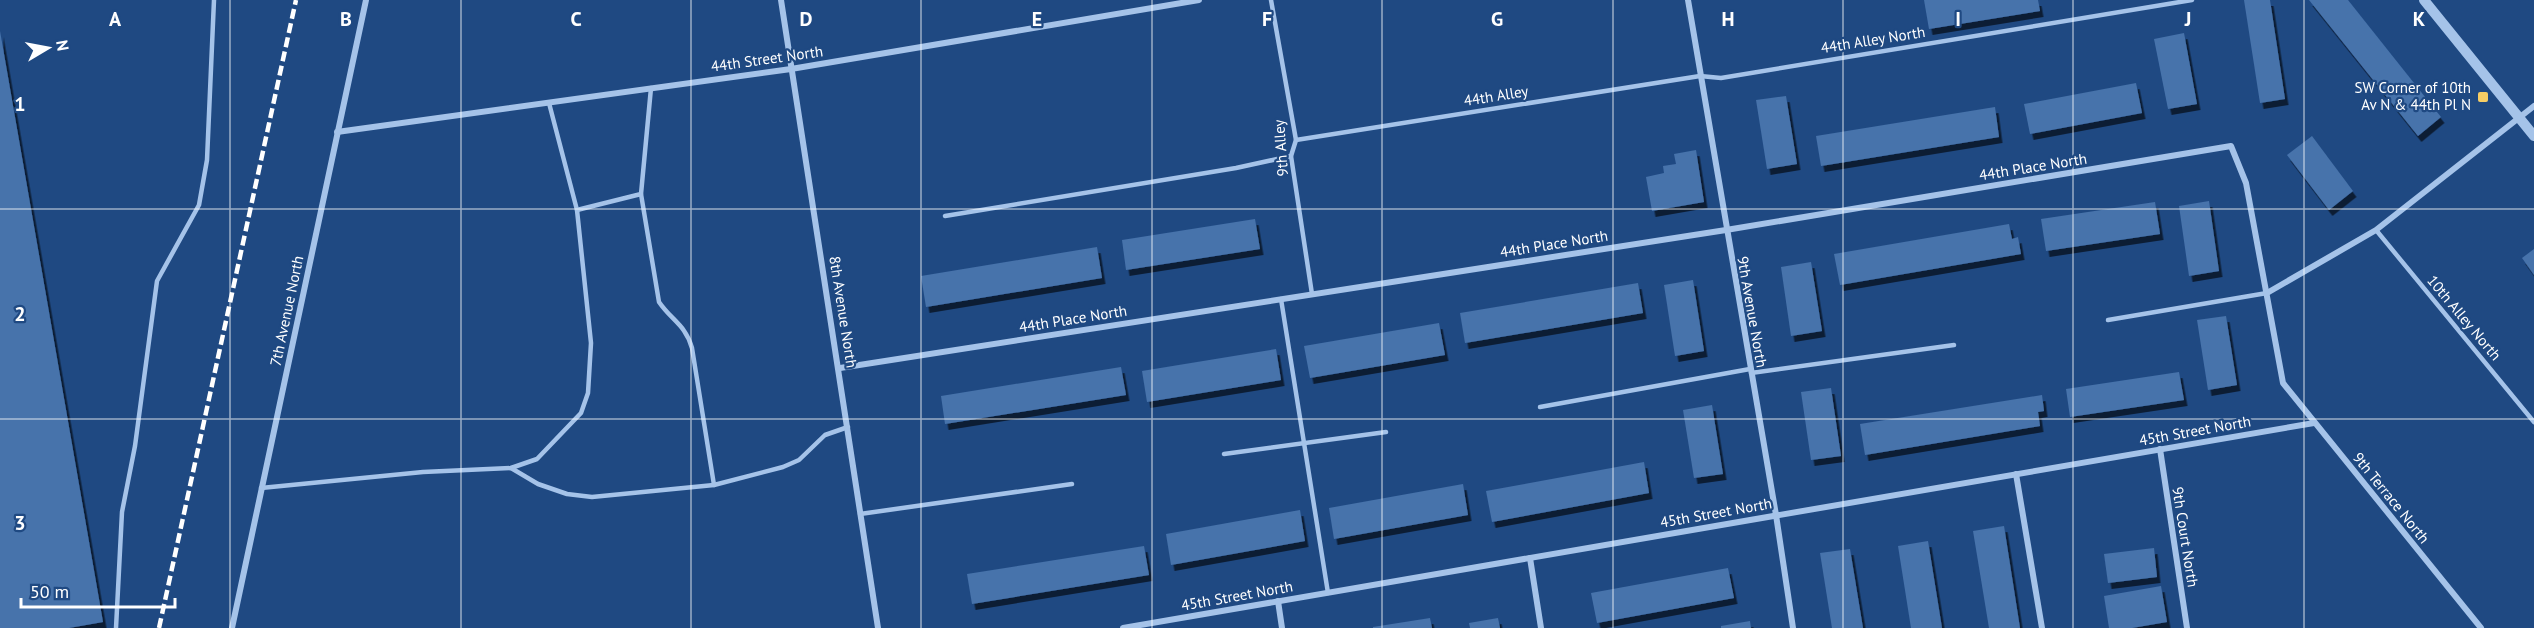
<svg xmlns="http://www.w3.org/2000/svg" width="2534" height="628" viewBox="0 0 2534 628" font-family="'PT Sans',sans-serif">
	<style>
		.building { fill: #4773ab; filter: url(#shadow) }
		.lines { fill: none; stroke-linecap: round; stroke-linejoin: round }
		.service { stroke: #a5c3e9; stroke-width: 4.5 }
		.minor { stroke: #a5c3e9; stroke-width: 6 }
		.tertiary { stroke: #a5c3e9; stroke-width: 10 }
		.rail { stroke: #fff; stroke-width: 4.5; stroke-dasharray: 10 4.5; stroke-linecap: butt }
		.grid { fill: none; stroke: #fff; stroke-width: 1.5; stroke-opacity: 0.55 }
		.poi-dot { fill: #f7ce65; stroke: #1f4982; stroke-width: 2 }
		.labels { text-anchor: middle; stroke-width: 4.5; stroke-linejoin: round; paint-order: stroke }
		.street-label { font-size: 15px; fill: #fff; stroke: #1f4982 }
		.poi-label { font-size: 15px; fill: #fff; stroke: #1f4982; text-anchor: end }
		.grid-label { font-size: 20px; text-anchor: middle; font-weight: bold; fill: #fff; stroke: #1f4982; stroke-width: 4.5; stroke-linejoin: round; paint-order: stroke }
	</style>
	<defs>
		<filter id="shadow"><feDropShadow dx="3.5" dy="6" stdDeviation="0" flood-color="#0009"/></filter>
	</defs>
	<rect width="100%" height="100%" fill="#1f4982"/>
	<g class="building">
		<path d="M1924,0H2038L2040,11L1929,29Z"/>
		<path d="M2244,0H2270L2285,99L2260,103Z"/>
		<path d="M2309,0H2348L2441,117L2418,136Z"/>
		<path d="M0,31L103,622L69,628H0Z"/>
		<path d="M2184,33L2197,104L2168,109L2154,39Z"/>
		<path d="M2136,83L2142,113L2030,134L2024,104Z"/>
		<path d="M1786,96L1797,164L1767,169L1756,100Z"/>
		<path d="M1995,107L1999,137L1821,166L1816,136Z"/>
		<path d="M2312,136L2353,191L2329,210L2287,155Z"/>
		<path d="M1696,150L1704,202L1652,211L1646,177L1664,173L1663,166L1676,164L1674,154Z"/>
		<path d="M2209,201L2219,271L2189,276L2179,206Z"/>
		<path d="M2155,202L2160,234L2046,251L2041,219Z"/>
		<path d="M1255,219L1260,249L1126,270L1122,240Z"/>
		<path d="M2009,224L2012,239L2018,237L2021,254L1840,285L1834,254Z"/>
		<path d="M1097,247L1102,278L926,307L921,276Z"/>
		<path d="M2534,249V275L2522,258Z"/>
		<path d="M1811,262L1822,331L1791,336L1781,267Z"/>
		<path d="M1693,280L1704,351L1675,356L1664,285Z"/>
		<path d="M1638,283L1643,313L1465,343L1460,313Z"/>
		<path d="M2226,316L2237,385L2208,390L2197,320Z"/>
		<path d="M1439,323L1445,355L1310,378L1304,346Z"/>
		<path d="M1276,349L1281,380L1147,402L1142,371Z"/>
		<path d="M1121,367L1126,395L945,424L941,396Z"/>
		<path d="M2179,372L2184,400L2070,417L2066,389Z"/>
		<path d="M1831,388L1841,456L1811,460L1801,392Z"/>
		<path d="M2042,395L2044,411L2038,412L2040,426L1865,455L1860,424Z"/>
		<path d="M1712,405L1723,474L1694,478L1683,410Z"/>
		<path d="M1644,462L1649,493L1492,522L1486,491Z"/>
		<path d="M1463,484L1468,515L1334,539L1329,508Z"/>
		<path d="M1300,510L1305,541L1171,565L1166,534Z"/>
		<path d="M2004,526L2020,628H1989L1973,531Z"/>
		<path d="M1928,541L1942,628H1911L1898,546Z"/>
		<path d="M1144,546L1149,575L972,604L967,574Z"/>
		<path d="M2154,548L2157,577L2108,583L2104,554Z"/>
		<path d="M1850,549L1863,628H1832L1820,553Z"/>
		<path d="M1728,568L1734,598L1597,623L1591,593Z"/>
		<path d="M2161,586L2167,622L2132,628H2109L2104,596Z"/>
		<path d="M1430,618L1432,628H1373V627Z"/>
		<path d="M1498,618L1500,628H1470L1469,623Z"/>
		<path d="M1750,621L1751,628H1721V626Z"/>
	</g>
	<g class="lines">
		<g class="service">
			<path d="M1271,0L1296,140L1291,156L1312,294"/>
			<path d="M549,103L577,210L641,194L651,88"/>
			<path d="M1296,140L1700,76L1721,78L2192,0"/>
			<path d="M641,194L659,302C672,321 685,324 692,348L714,485"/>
			<path d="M945,216L1236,168L1291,156"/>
			<path d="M2376,230L2534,422"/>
			<path d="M1281,299L1328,593"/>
			<path d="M2108,320L2267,293"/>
			<path d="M1751,373L1954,345"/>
			<path d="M1540,407L1750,369"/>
			<path d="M1224,454L1386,432"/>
			<path d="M511,468L538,484L567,494L592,497L714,485L783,467L799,460L825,435L848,427"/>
			<path d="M261,488L423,472L511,468L537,459L581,413L588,393L591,343L577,210"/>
			<path d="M860,514L1072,484"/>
			<path d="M116,628L122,512L135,446L157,281L199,205L207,160L214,0"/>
		</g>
		<g class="minor">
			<path d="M781,0L878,628"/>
			<path d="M1688,0L1776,515L1793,628"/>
			<path d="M337,132L791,69L1199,0"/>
			<path d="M2267,293L2376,230L2534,106"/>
			<path d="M840,368L1726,230L2231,146L2246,183L2283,383L2481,628"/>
			<path d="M2160,449L2187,628"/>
			<path d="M2016,474L2042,628"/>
			<path d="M1530,558L1541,628"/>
			<path d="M1278,601L1282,628"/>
			<path d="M232,628L366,0"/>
			<path d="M1123,628L2314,423"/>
		</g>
		<path class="tertiary" d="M2424,0L2534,136"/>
		<path class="rail" d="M159,628L296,0"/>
	</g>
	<path class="grid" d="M230,0V628M461,0V628M691,0V628M921,0V628M1152,0V628M1382,0V628M1613,0V628M1843,0V628M2073,0V628M2304,0V628M0,209H2534M0,419H2534"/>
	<rect class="poi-dot" x="2477" y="91" width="12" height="12" rx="3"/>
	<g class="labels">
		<g class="street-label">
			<text transform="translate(1873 40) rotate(-9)" y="5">44th Alley North</text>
			<text transform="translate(767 59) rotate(-8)" y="5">44th Street North</text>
			<text transform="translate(1496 96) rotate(-9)" y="5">44th Alley</text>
			<text transform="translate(1281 148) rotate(-94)" y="5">9th Alley</text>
			<text transform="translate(2033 167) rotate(-9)" y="5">44th Place North</text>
			<text transform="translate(1554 244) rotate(-9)" y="5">44th Place North</text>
			<text transform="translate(287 311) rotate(-78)" y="5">7th Avenue North</text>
			<text transform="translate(843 312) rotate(81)" y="5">8th Avenue North</text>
			<text transform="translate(1752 312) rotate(80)" y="5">9th Avenue North</text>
			<text transform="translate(2464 318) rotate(50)" y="5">10th Alley North</text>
			<text transform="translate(1073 319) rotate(-9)" y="5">44th Place North</text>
			<text transform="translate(2195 431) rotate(-10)" y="5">45th Street North</text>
			<text transform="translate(2391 498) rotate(51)" y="5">9th Terrace North</text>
			<text transform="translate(1716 513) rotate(-10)" y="5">45th Street North</text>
			<text transform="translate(2185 537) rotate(81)" y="5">9th Court North</text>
			<text transform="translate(1237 596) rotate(-10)" y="5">45th Street North</text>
		</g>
		<g class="poi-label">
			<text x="2471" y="93">SW Corner of 10th<tspan x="2471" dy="17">Av N &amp; 44th Pl N</tspan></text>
		</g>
	</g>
	<g class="grid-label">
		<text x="115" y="26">A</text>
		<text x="346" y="26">B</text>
		<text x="576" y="26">C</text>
		<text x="806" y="26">D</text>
		<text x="1037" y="26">E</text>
		<text x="1267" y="26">F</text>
		<text x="1497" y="26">G</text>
		<text x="1728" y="26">H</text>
		<text x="1958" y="26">I</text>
		<text x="2188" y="26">J</text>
		<text x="2419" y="26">K</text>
		<text x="20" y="111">1</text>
		<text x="20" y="321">2</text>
		<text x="20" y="530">3</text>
	</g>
	<g transform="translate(48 48) rotate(80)" stroke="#1f4982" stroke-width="4.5" paint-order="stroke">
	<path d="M0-4.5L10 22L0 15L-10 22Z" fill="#ffffff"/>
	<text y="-9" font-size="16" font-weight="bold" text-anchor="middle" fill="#ffffff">N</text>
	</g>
	<path d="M21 598v9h154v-9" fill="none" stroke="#ffffff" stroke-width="3"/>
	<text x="30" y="598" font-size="18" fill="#ffffff" stroke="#1f4982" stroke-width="4.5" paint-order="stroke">50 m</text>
</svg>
